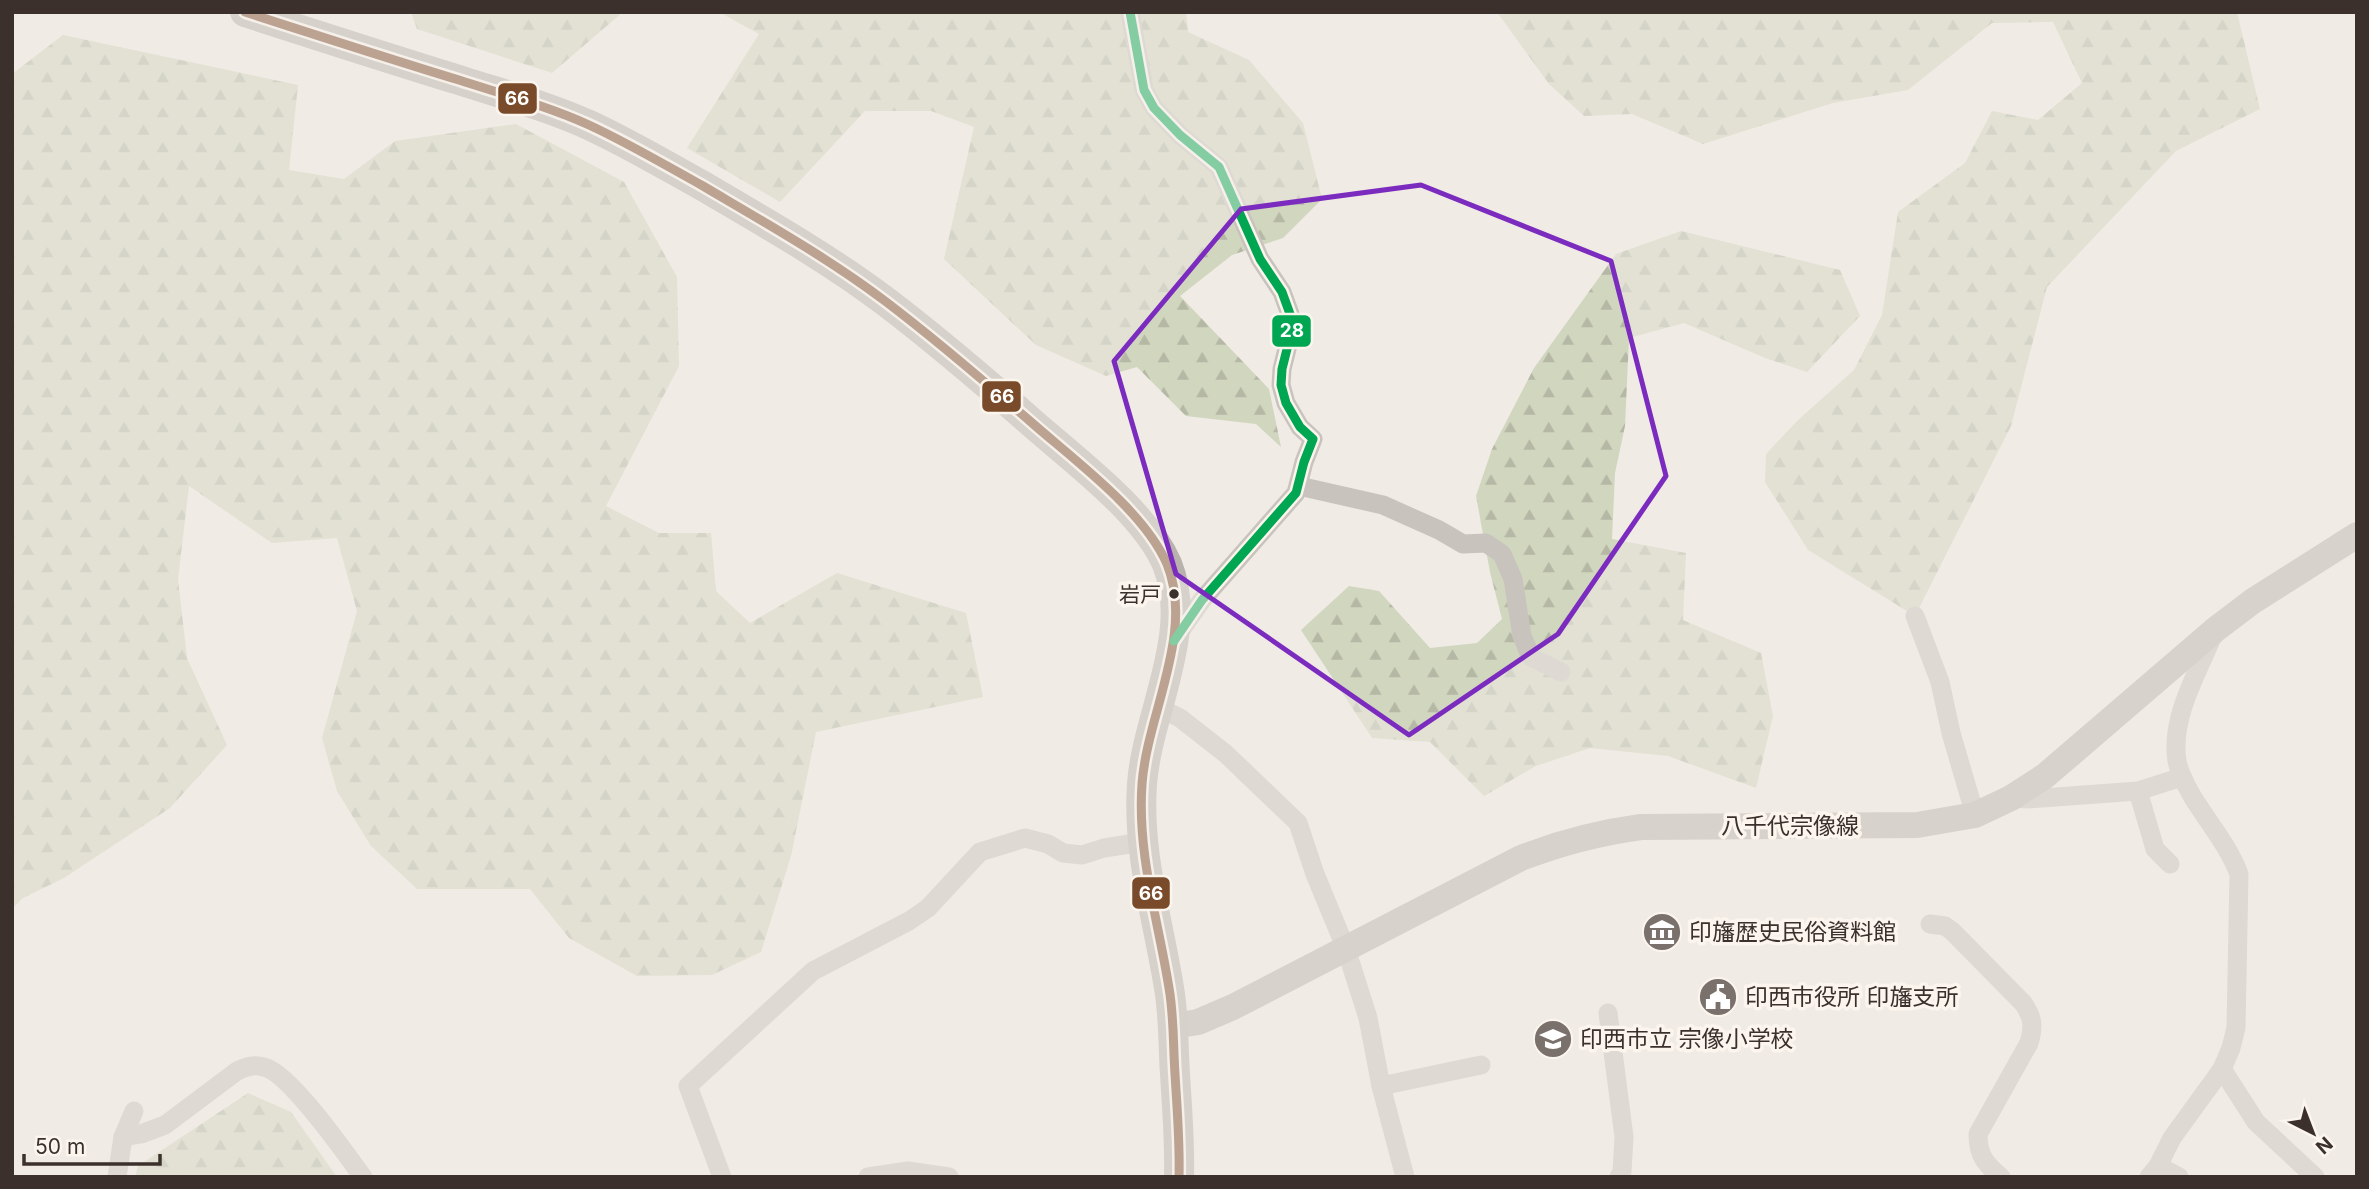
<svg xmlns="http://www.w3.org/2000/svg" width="2369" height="1189" viewBox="0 0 2369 1189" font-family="Inter,'Noto Sans JP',sans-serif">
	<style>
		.forest { fill: url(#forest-firs) }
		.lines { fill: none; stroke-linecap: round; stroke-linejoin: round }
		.minor { stroke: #c9c3be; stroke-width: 19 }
		.secondary { stroke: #bab3ae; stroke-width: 26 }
		.primary { stroke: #b8b1ad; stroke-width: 30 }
		.bus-1-casing { stroke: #fbf5ee; stroke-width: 14 }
		.bus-2-casing { stroke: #fbf5ee; stroke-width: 14 }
		.bus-1 { stroke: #7a4b2a; stroke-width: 9 }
		.bus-2 { stroke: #00a651; stroke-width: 9 }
		.marked { fill: none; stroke: #7b2cbf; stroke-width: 5; stroke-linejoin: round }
		.bus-dot { fill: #3b302b; stroke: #fbf5ee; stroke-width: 2.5 }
		.labels { text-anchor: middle; stroke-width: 7; stroke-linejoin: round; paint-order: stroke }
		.bus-label { font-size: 21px; fill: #3b302b; stroke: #fbf5ee; text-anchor: end }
		.street-label { font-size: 23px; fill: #3b302b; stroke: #fbf5ee }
		.poi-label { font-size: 23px; fill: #3b302b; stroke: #fbf5ee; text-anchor: start }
		.line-badge { stroke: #fbf5ee; stroke-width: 2.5 }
		.badge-label { font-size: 19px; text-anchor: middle; font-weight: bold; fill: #fff }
	</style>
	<defs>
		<pattern id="forest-firs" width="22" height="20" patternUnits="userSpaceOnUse" patternTransform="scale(1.75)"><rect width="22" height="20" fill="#d1d6bf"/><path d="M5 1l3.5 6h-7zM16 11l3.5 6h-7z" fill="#b4b8a4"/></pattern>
	</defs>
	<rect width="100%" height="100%" fill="#f0ebe5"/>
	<g class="forest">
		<path d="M411,12H623L552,73L417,29Z"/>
		<path d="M719,12H1186L1188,32L1249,60L1303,123L1322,199L1283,238L1232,255L1180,296L1269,389L1281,447L1256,424L1186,416L1137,367L1106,376L1036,345L944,259L974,127L931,111H865L780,202L687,148L759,34Z"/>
		<path d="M1497,12H2237L2260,109L2176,151L2047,287L2011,426L1915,616L1808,550L1765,482L1766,454L1797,421L1854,370L1882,315L1898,212L1965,163L1992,111L2038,120L2082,83L2053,22L1992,23L1908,90L1833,103L1703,144L1632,114L1584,116L1549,84Z"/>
		<path d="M63,35L298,85L289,170L344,179L395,141L516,124L624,182L677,277L679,366L606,506L659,533H711L716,591L750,623L837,573L966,613L983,697L816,732L791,856L761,952L712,975L637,976L569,938L530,889H417L371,846L337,791L322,738L357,611L337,538L272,543L189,486L178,579L187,658L227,745L170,808L64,878L23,898L12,909V74Z"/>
		<path d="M1681,231L1840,270L1860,316L1807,372L1765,358L1684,323L1629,338L1625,426L1615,473L1612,539L1686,553L1683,620L1761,653L1773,716L1756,788L1668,756L1590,748L1536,766L1484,796L1430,742L1372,738L1301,630L1349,586L1379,591L1430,648L1477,643L1502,619L1490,572L1476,496L1492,449L1534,368L1616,254Z"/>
		<path d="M248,1093L291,1112L337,1177H135L138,1166Z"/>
	</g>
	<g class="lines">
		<g class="minor">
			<path d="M1130,12L1144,90L1154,108L1180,135L1219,167L1260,259L1282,292L1290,314L1292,329L1282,369L1281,385L1286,403L1300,427L1313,439L1304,462L1296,493L1202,600L1176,637"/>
			<path d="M1299,486L1383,505L1439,530L1463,544L1486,543L1502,554L1513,579L1522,636L1531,657L1561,672"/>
			<path d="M1915,616L1940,682L1951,733L1975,815"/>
			<path d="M1158,707L1180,718L1226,754L1298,823L1315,874L1346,949L1368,1018L1381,1086L1405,1177"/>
			<path d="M2138,791L2155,849L2170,864"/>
			<path d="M2011,798L2028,799L2138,791L2182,777"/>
			<path d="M1930,924L1945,926L1952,931L2023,1003C2033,1017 2034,1027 2029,1043L1978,1134C1978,1155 1985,1164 2001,1177"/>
			<path d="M1608,1013L1624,1137L1622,1172L1619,1177"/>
			<path d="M2222,1069L2256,1122L2315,1177"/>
			<path d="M1381,1086L1481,1065"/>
			<path d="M123,1137L141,1134L165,1125L237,1071C247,1067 253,1064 264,1067C290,1073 345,1153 363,1177"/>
			<path d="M2158,1166L2179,1177"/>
			<path d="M117,1177L123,1137L134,1111"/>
			<path d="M722,1177L688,1086L813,971L909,921L928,908L980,852L1025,838L1048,844L1063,853L1082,855L1104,848L1142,842"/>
			<path d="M868,1177L908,1171L949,1177"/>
			<path d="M2149,1177L2158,1166L2172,1138L2222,1069L2231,1048L2236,1028L2239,874C2228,845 2208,822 2192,796C2186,785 2179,773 2177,761C2170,718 2198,672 2214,633"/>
		</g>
		<path class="secondary" d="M1174,1026L1198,1022L1233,1007L1521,858C1562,842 1597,833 1641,827L1917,825L1975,815L2011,798L2045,776L2216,629L2253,601L2357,535"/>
		<path class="primary" d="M245,12C316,35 387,58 459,80C502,94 547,106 589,125C628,143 665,165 703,186C764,222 828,258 885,301C935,339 983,380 1031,422C1074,460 1144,511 1167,564C1195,633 1147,714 1142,784C1137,854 1158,919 1169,988C1174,1016 1173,1045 1175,1074C1177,1108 1180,1142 1179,1177"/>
		<g class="bus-1-casing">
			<path id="bus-1" d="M245,12C316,35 387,58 459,80C502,94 547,106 589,125C628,143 665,165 703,186C764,222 828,258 885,301C935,339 983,380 1031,422C1074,460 1144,511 1167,564C1195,633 1147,714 1142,784C1137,854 1158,919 1169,988C1174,1016 1173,1045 1175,1074C1177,1108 1180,1142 1179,1177"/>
		</g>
		<g class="bus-2-casing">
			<path id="bus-2" d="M1130,12L1144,90L1154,108L1180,135L1219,167L1260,259L1282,292L1290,314L1292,329L1282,369L1281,385L1286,403L1300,427L1313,439L1304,462L1296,493L1202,600L1174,641"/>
		</g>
		<use href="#bus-1" class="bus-1"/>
		<use href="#bus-2" class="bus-2"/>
	</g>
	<path d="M0 0H2369V1189H0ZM1421,185L1611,261L1666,476L1558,634L1409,735L1176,574L1114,361L1241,209Z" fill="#f0ebe5" fill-opacity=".55" fill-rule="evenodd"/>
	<path class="marked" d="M1421,185L1611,261L1666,476L1558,634L1409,735L1176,574L1114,361L1241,209Z"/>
	<defs>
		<g id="museum-disc" transform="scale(2.0125)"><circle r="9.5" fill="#7a716c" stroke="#fbf5ee"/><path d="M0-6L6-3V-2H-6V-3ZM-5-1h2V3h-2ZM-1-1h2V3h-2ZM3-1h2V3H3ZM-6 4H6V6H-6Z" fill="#fff"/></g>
		<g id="civic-disc" transform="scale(2.0125)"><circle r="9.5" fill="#7a716c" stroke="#fbf5ee"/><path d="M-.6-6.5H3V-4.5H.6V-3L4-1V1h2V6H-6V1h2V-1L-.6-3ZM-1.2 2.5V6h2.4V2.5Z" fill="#fff"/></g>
		<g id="school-disc" transform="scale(2.0125)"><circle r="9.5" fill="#7a716c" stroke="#fbf5ee"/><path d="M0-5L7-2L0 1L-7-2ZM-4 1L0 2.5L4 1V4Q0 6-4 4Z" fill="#fff"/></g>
	</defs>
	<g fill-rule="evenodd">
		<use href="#museum-disc" x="1662" y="932"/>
		<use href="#civic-disc" x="1718" y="997"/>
		<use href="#school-disc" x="1553" y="1039"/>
	</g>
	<circle class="bus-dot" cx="1174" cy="594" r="6"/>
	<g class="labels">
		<g class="bus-label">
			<text x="1161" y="602">岩戸</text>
		</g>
		<g class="street-label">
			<text x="1790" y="834">八千代宗像線</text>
		</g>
		<g class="poi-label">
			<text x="1689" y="940">印旛歴史民俗資料館</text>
			<text x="1745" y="1005">印西市役所 印旛支所</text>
			<text x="1580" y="1047">印西市立 宗像小学校</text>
		</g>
	</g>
	<g class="line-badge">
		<rect x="497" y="82" width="41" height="33" rx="7" fill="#7a4b2a"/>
		<rect x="1271" y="314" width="41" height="34" rx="7" fill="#00a651"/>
		<rect x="981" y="380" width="41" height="33" rx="7" fill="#7a4b2a"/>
		<rect x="1131" y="876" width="40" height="34" rx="7" fill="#7a4b2a"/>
	</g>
	<g class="badge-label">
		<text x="517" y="105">66</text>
		<text x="1292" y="337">28</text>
		<text x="1002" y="403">66</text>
		<text x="1151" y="900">66</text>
	</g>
	<rect width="2369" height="1189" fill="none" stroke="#3b302b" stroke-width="28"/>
	<g transform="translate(2313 1133) rotate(138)" stroke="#fbf5ee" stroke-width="5" paint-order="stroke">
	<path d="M0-5L12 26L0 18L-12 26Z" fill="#3b302b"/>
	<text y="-10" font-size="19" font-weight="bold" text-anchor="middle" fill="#3b302b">N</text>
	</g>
	<path d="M24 1154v10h136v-10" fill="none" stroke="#3b302b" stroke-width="3.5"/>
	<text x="35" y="1154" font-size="21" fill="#3b302b" stroke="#fbf5ee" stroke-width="5" paint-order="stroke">50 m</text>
</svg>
